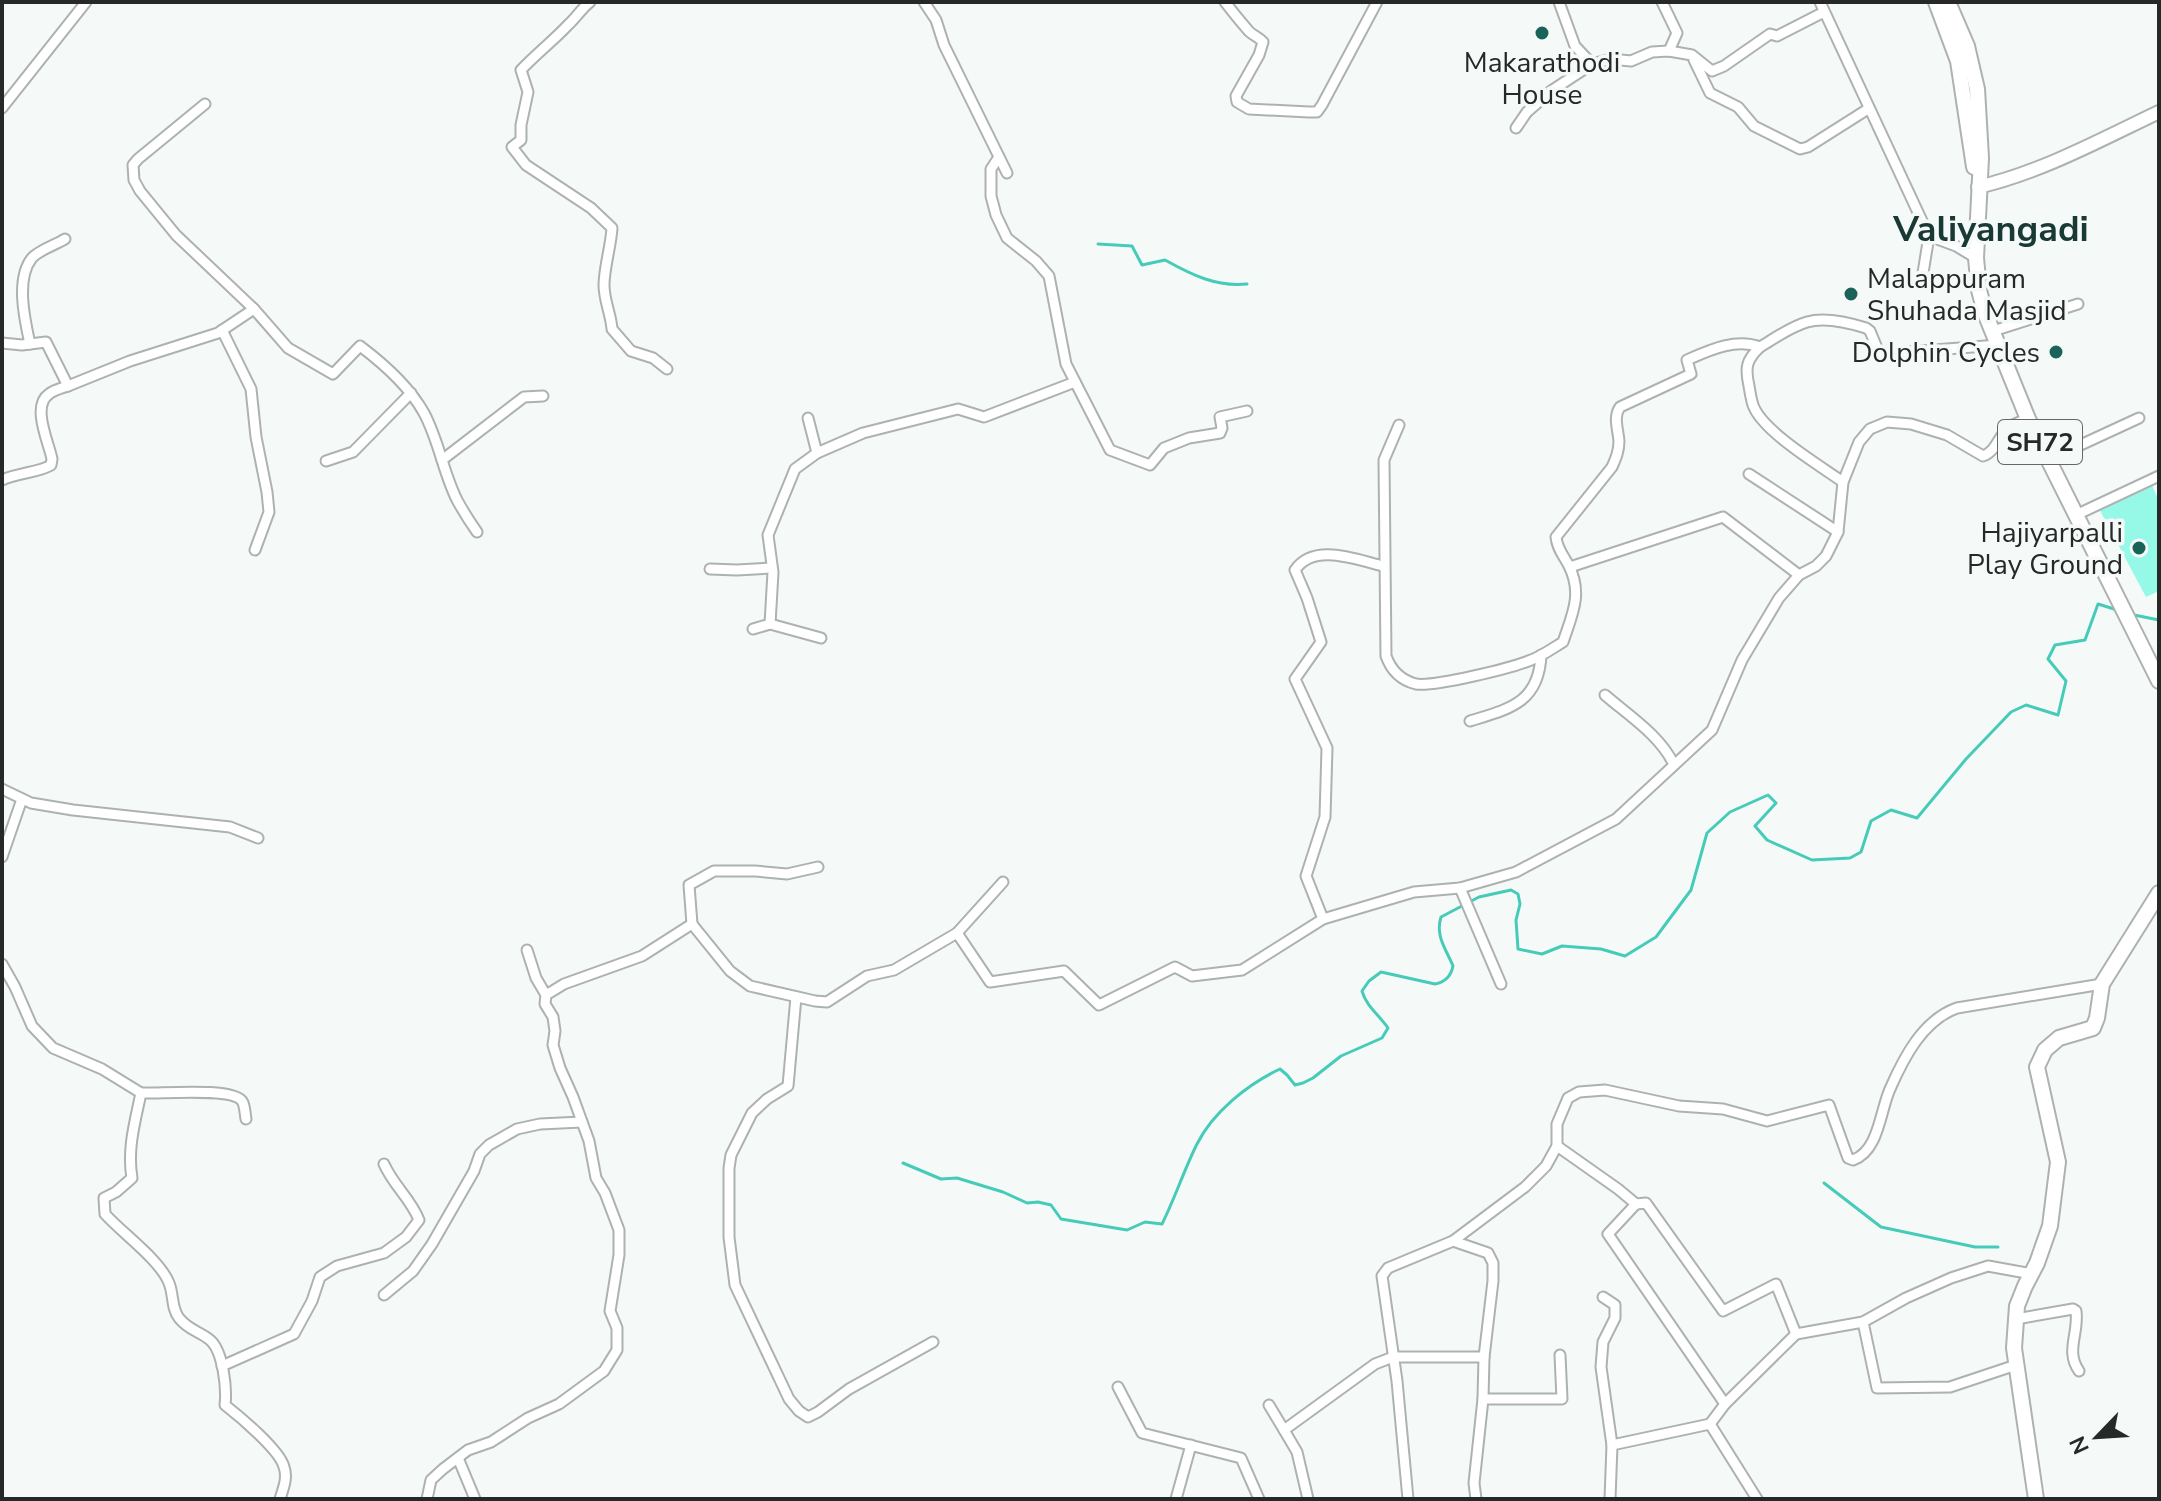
<svg xmlns="http://www.w3.org/2000/svg" width="2161" height="1501" viewBox="0 0 2161 1501" font-family="'Nunito Sans',sans-serif">
	<style>
		.green { fill: #96f9e8 }
		.lines { fill: none; stroke-linecap: round; stroke-linejoin: round }
		.stream { stroke: #47cbb9; stroke-width: 3 }
		.minor-casing { stroke: #adb2b1; stroke-width: 13 }
		.tertiary-casing { stroke: #adb2b1; stroke-width: 16 }
		.secondary-casing { stroke: #adb2b1; stroke-width: 18 }
		.primary-casing { stroke: #adb2b1; stroke-width: 18 }
		.minor { stroke: #fff; stroke-width: 9 }
		.tertiary { stroke: #fff; stroke-width: 12 }
		.secondary { stroke: #fff; stroke-width: 14 }
		.primary { stroke: #fff; stroke-width: 14 }
		.poi-dot { fill: #1a6359; stroke: #f5faf9; stroke-width: 3 }
		.labels { text-anchor: middle; stroke-width: 7; stroke-linejoin: round; paint-order: stroke }
		.shield { fill: #f5faf9; stroke: #656867; stroke-width: 2 }
		.shield-label { font-size: 26px; font-weight: bold; fill: #272928 }
		.poi-label { font-size: 28px; fill: #272928; stroke: #f5faf9; text-anchor: end }
		.district-label { font-size: 36px; font-weight: bold; fill: #193a34; stroke: #f5faf9 }
	</style>
	<rect width="100%" height="100%" fill="#f5faf9"/>
	<path class="green" d="M2151,483L2159,501V591L2146,597L2097,505Z"/>
	<g class="lines">
		<g class="stream">
			<path d="M1098,244L1132,246L1142,265L1165,260C1192,275 1216,287 1247,284"/>
			<path d="M2134,615L2159,620"/>
			<path d="M903,1163L941,1179L957,1178L1003,1192L1027,1203L1038,1202L1051,1205L1061,1219L1127,1230L1145,1222L1162,1224C1175,1198 1184,1170 1197,1144C1213,1112 1248,1084 1280,1069L1287,1075L1295,1085L1303,1083L1313,1078L1341,1056L1382,1038L1388,1028C1379,1015 1366,1006 1362,991L1369,981L1381,972L1435,984C1446,982 1451,976 1453,966C1446,949 1435,936 1441,917L1479,897L1511,890L1518,894L1520,904L1516,920L1518,949L1542,954L1562,946L1601,949L1625,956L1656,937L1691,890L1707,833L1730,812L1768,795L1776,803L1755,826L1767,840L1812,860L1850,858L1861,852L1871,821L1891,810L1917,818L1966,759L2011,712L2026,705L2058,715L2066,681L2048,659L2055,645L2085,640L2098,604L2114,609"/>
			<path d="M1824,1183L1881,1227L1975,1247H1998"/>
		</g>
		<g class="minor-casing">
			<g id="minor">
				<path d="M590,2C581,9 576,18 568,25C553,41 536,54 521,70L528,92L521,125V140L512,147L526,165L591,208L612,228C611,246 604,268 604,285C604,301 611,314 612,329L631,351L653,358L667,369"/>
				<path d="M924,2L936,20L944,45L1007,173"/>
				<path d="M1225,2C1232,11 1240,21 1247,29C1251,35 1258,36 1263,42L1259,55L1236,96L1237,102L1249,109L1309,112H1317L1322,105L1377,2"/>
				<path d="M1559,2L1575,46L1592,64"/>
				<path d="M1662,2L1677,33L1669,51"/>
				<path d="M1820,2L1929,236L1956,246L1976,258"/>
				<path d="M1694,60L1710,93L1738,107L1754,126L1800,149L1808,147L1868,109"/>
				<path d="M205,104L138,159L133,165L134,180L140,191L176,235L254,309"/>
				<path d="M2,108L86,2"/>
				<path d="M1516,128L1527,112L1551,91L1592,64L1611,59L1631,61L1652,52L1669,51L1692,55L1712,71L1724,66L1770,34L1777,36L1824,12"/>
				<path d="M999,157L991,169V196L996,215L1007,238L1036,261L1049,276L1066,364L1110,450L1150,465L1164,448L1189,438L1220,433L1222,428L1220,417L1247,411"/>
				<path d="M1922,279L1929,236"/>
				<path d="M222,330L251,389L256,437L267,492L269,512L255,550"/>
				<path d="M1993,331L2078,304"/>
				<path d="M2,343L22,345L46,342L68,386L130,361L218,333L254,309L288,348L333,374L360,346C384,364 409,386 424,413C439,441 443,472 457,500C463,511 470,522 477,532"/>
				<path d="M30,344C25,321 15,279 32,258C39,250 55,245 65,239"/>
				<path d="M1760,347C1746,360 1745,368 1749,386C1750,392 1751,399 1753,405C1762,431 1819,465 1843,482"/>
				<path d="M808,418L817,453"/>
				<path d="M1399,425L1384,460L1386,656C1391,670 1400,680 1416,684C1434,687 1512,668 1531,660C1542,656 1553,648 1563,642C1572,615 1583,594 1569,566C1564,556 1557,549 1556,537L1612,467C1616,458 1619,451 1619,441C1618,429 1613,417 1620,407L1691,374L1687,360C1710,350 1735,338 1760,347C1775,338 1790,327 1807,322C1824,317 1850,323 1866,328L1870,331L1879,353L1883,354L1998,345"/>
				<path d="M442,460L524,397L543,396"/>
				<path d="M2048,460L2139,418"/>
				<path d="M326,461L353,452L411,393"/>
				<path d="M1749,474L1838,532"/>
				<path d="M2,480C17,473 41,472 51,465L52,459C49,443 31,406 49,394C54,390 62,388 68,386"/>
				<path d="M2076,515L2159,476"/>
				<path d="M1570,567L1723,517L1799,575"/>
				<path d="M710,569L737,570L772,568"/>
				<path d="M770,624L821,638"/>
				<path d="M753,629L770,624L773,572L768,535L795,469L817,453L863,433L958,409L984,417L1075,382"/>
				<path d="M1605,695C1628,715 1661,736 1674,765"/>
				<path d="M1470,721C1509,709 1539,703 1541,655"/>
				<path d="M2,789L31,803L73,810L230,827L258,838"/>
				<path d="M2,857L22,799"/>
				<path d="M1003,882L957,933L990,982L1064,971L1099,1005L1175,967L1192,976L1242,970L1323,919L1414,892L1460,888L1516,872L1616,819L1712,730L1742,660L1779,598L1799,575L1816,566L1826,556L1838,532L1843,482L1859,442L1870,429L1887,422L1911,424L1947,435L1983,456C1997,451 1998,435 2010,427C2015,423 2022,421 2028,419"/>
				<path d="M1460,888L1501,984"/>
				<path d="M1323,919L1306,876L1325,817L1327,748L1295,679L1321,642L1307,598L1295,570C1314,542 1357,560 1383,566"/>
				<path d="M692,924L689,885L714,871H755L787,874L818,867"/>
				<path d="M527,950L536,978L546,995"/>
				<path d="M2,964L15,987L32,1026L53,1048L102,1069L141,1093"/>
				<path d="M796,997L788,1086L767,1099L752,1113L731,1155L729,1168V1237L735,1285L789,1399L799,1411L808,1417L818,1412L849,1389L933,1342"/>
				<path d="M246,1119C245,1114 245,1105 242,1101C232,1087 159,1094 141,1093C135,1122 127,1149 132,1178L116,1192L104,1198L105,1214C123,1234 160,1260 169,1283C174,1295 171,1308 179,1318C188,1330 201,1332 210,1340C223,1351 227,1388 225,1405C239,1416 280,1450 284,1467C288,1478 283,1489 280,1499"/>
				<path d="M1557,1146L1618,1189L1636,1204L1646,1203L1723,1311L1776,1284L1796,1334L1863,1322L1906,1298L1951,1278L1988,1266L2032,1274"/>
				<path d="M1636,1204L1608,1234L1725,1404"/>
				<path d="M1453,1241L1488,1253L1493,1263V1281L1484,1357"/>
				<path d="M384,1295L413,1271L432,1244L474,1171L480,1154L489,1145L517,1129L540,1124L582,1122"/>
				<path d="M1603,1297L1615,1305V1318L1603,1342L1601,1367L1612,1445L1710,1424"/>
				<path d="M2016,1319L2073,1309L2076,1311C2079,1334 2065,1351 2079,1371"/>
				<path d="M1863,1322L1877,1388L1950,1387L2016,1365"/>
				<path d="M222,1366L294,1334L312,1301L320,1277L337,1266L384,1253L406,1237L419,1220C411,1199 393,1185 384,1164"/>
				<path d="M1118,1387L1142,1433L1241,1458L1259,1499"/>
				<path d="M1483,1399H1562L1560,1355"/>
				<path d="M1269,1405L1284,1430"/>
				<path d="M458,1458L475,1499"/>
				<path d="M427,1499L431,1480L443,1469L468,1450L491,1442L528,1418L559,1404L604,1371L617,1350V1328L610,1311L619,1255V1230L605,1193L596,1178L589,1141L573,1097L560,1068L553,1045L555,1031L553,1017L545,1004L546,995L564,984L642,956L692,924L730,971L750,986L815,1001L827,1002L867,976L894,970L957,933"/>
				<path d="M1176,1499L1191,1445"/>
				<path d="M1308,1499L1297,1452L1284,1430L1375,1364L1393,1357H1484L1483,1399L1474,1483L1476,1499"/>
				<path d="M1408,1499L1397,1381L1382,1276L1388,1268L1453,1241L1525,1187L1546,1166L1557,1146V1124L1568,1098L1579,1092L1605,1090L1679,1106L1723,1109L1767,1121L1829,1105L1848,1158L1853,1160C1879,1151 1880,1111 1890,1089C1904,1057 1923,1020 1957,1008L2102,984"/>
				<path d="M1610,1499L1612,1445"/>
				<path d="M1757,1499L1710,1424L1725,1404L1796,1334"/>
			</g>
		</g>
		<g class="tertiary-casing">
			<path id="tertiary" d="M1978,187C2042,172 2100,140 2159,112"/>
		</g>
		<g class="secondary-casing">
			<path id="secondary" d="M2036,1499L2014,1348L2017,1306L2025,1286L2037,1263L2050,1226L2058,1162L2037,1067L2045,1050L2059,1038L2093,1028L2097,1018L2102,984L2159,893"/>
		</g>
		<g class="primary-casing">
			<g id="primary">
				<path d="M1936,2L1958,61L1974,167"/>
				<path d="M1948,2L1967,46L1977,89L1981,158L1976,258L1979,290L1985,313L2028,419L2159,681"/>
			</g>
		</g>
		<use href="#minor" class="minor"/>
		<use href="#tertiary" class="tertiary"/>
		<use href="#secondary" class="secondary"/>
		<use href="#primary" class="primary"/>
	</g>
	<g class="poi-dot">
		<circle cx="1542" cy="33" r="8"/>
		<circle cx="1851" cy="294" r="8"/>
		<circle cx="2056" cy="352" r="8"/>
		<circle cx="2139" cy="548" r="8"/>
	</g>
	<g class="labels">
		<rect class="shield" x="1998" y="420" width="84" height="44" rx="6"/>
		<g class="shield-label">
			<text x="2040" y="451">SH72</text>
		</g>
		<g class="poi-label">
			<text x="1542" y="72" text-anchor="middle">Makarathodi<tspan x="1542" dy="32">House</tspan></text>
			<text x="1867" y="288" text-anchor="start">Malappuram<tspan x="1867" dy="32">Shuhada Masjid</tspan></text>
			<text x="2040" y="362">Dolphin Cycles</text>
			<text x="2123" y="542">Hajiyarpalli<tspan x="2123" dy="32">Play Ground</tspan></text>
		</g>
		<g class="district-label">
			<text x="1991" y="241">Valiyangadi</text>
		</g>
	</g>
	<rect width="2161" height="1501" fill="none" stroke="#272928" stroke-width="8"/>
	<g transform="translate(2097 1437) rotate(245)" stroke="#f5faf9" stroke-width="6" paint-order="stroke">
	<path d="M0-6L14 30L0 20L-14 30Z" fill="#272928"/>
	<text y="-12" font-size="22" font-weight="bold" text-anchor="middle" fill="#272928">N</text>
	</g>
</svg>
